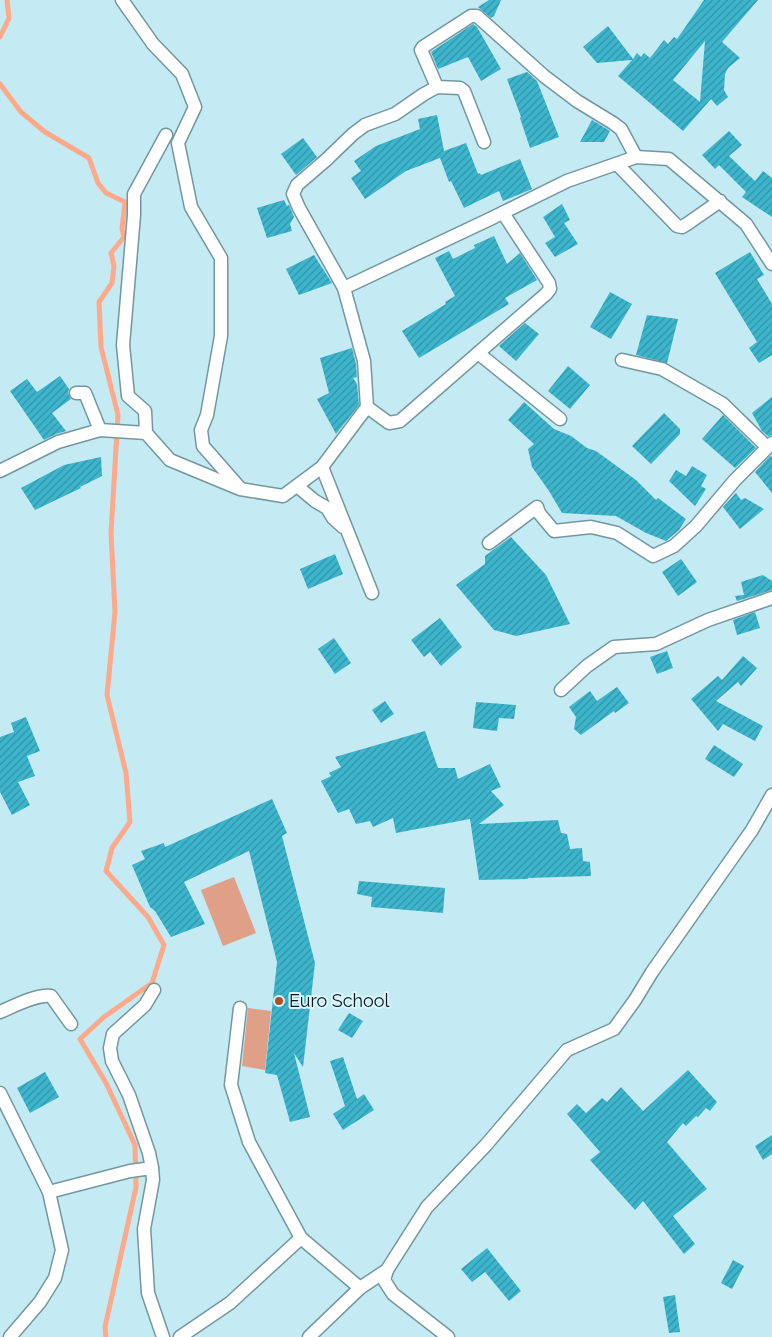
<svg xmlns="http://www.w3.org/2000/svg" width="772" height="1337" viewBox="0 0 772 1337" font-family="Raleway,sans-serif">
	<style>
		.park { fill: #e0a088 }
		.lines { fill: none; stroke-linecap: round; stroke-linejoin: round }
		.stream { stroke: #fea98a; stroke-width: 5 }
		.building { fill: url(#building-hatch); fill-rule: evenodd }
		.minor-casing { stroke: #74979f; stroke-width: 15 }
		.minor { stroke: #fff; stroke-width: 12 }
		.poi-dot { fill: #b24c21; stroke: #d8f6fd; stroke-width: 2 }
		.labels { text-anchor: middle; stroke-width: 4; stroke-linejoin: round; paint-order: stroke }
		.poi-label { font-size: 18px; fill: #0c1a1d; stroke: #d8f6fd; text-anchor: start }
	</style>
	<defs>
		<pattern id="building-hatch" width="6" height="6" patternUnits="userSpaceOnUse" patternTransform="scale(1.25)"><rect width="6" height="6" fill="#3db6cd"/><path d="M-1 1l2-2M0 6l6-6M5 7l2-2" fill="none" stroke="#3293a6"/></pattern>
	</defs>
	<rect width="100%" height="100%" fill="#c4eaf3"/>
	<g class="park">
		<path d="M234,877L256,933L223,946L201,890Z"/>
		<path d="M248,1008L271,1011L265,1070L242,1066Z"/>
	</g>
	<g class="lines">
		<g class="stream">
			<path d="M0,37L9,18L7,0"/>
			<path d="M0,84L21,112L45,132L89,158L98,183L106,193L125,202L122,229L124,237L111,253L114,266L112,283L99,302L101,347L118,415L111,533L115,612L107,695L126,773L130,822L112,848L106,871L148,917L164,945L152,983L104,1017L80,1039L106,1083L135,1145L136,1187L105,1327L106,1337"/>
		</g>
	</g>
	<g class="building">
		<path d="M489,0H501L494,16L491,18L478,7Z"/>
		<path d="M704,0H758L722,42L740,58L728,68L725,74L724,90L728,97L717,106L711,99L683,131L618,76L632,60L597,63L583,47L608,26L633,59L637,53L641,57L644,53L650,58L664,40L668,44L674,37L677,39ZM705,41L700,102L673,80Z"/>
		<path d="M473,24L477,27L501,69L481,81L468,57L438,69L431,52Z"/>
		<path d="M527,72L537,81L559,137L530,148L520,118L521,117L507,79Z"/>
		<path d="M437,115L444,151L466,143L478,174L480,173L481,175L520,159L532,189L503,201L499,191L464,208L451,181L449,182L440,158L406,171L365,199L351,178L361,171L354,161L376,146L420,129L418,119Z"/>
		<path d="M592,120L610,131L604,142H580Z"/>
		<path d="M729,131L742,145L729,156L755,181L763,171L772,178V217L742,197L746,192L719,165L715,169L702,155Z"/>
		<path d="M303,138L317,157L296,175L281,154Z"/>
		<path d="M284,200L287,206L289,205L294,217L290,224L292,231L267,238L257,208Z"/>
		<path d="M562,204L570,220L564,223L578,244L555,257L545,243L555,237L543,217Z"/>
		<path d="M494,236L507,264L520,253L537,280L505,298L509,304L419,358L402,331L446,304L445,302L455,296L435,258L449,251L453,259L475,248L474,245Z"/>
		<path d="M750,252L764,275L757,279L772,304V355L759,363L749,348L757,342L715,273Z"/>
		<path d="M314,255L332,283L299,295L286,269Z"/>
		<path d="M610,292L632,304L611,339L590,327Z"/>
		<path d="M647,315L678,319L667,363L636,355Z"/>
		<path d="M525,323L539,334L516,361L499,346Z"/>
		<path d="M352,348L356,364L357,377L353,378L357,384L359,405L336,434L317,399L329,393L320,358Z"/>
		<path d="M568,366L590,385L570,409L548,391Z"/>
		<path d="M60,376L69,389L68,393L71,399L52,413L66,431L56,434L44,440L10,391L27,379L37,392Z"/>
		<path d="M772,397V435L768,436L762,431L752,413Z"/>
		<path d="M524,402L554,429L571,436L587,448L596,451L636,480L656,500L658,498L686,519L679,530L666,541L646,533L616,516L562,513L549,491L532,467L528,449L534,444L508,420Z"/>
		<path d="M664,413L680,429V434L651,464L632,446Z"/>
		<path d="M723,415L756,448L735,468L702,439Z"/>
		<path d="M770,456L772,457V493L755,472Z"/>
		<path d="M101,457L102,476L80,487L81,488L35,510L21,488L64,465Z"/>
		<path d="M692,466L707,475L701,486L706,489L695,506L669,481L676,470L686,476Z"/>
		<path d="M736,493L741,500L745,498L764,509L740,529L723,507Z"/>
		<path d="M511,537L546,575L570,624L516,636L494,630L456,585L485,564V556Z"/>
		<path d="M335,554L343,574L308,589L300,569Z"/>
		<path d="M681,559L697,582L678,596L662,572Z"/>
		<path d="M763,575L772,581V590L737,601L735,596L744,595L741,582Z"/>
		<path d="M755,612L760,628L737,635L733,620Z"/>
		<path d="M440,618L462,647L441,666L430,652L424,657L411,640Z"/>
		<path d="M334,638L351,663L335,674L318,649Z"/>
		<path d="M667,651L673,668L657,674L650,657Z"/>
		<path d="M743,656L757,668L741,686L738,682L716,701L763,726L755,741L723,724L718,731L691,699L718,676L722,680Z"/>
		<path d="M617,687L629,703L615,713L614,711L581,735L574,729L576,717L569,707L590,691L597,701Z"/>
		<path d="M385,701L394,714L381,723L372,710Z"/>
		<path d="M476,702L516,705L514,719L499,718L497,731L473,728Z"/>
		<path d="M26,717L40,751L27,756L35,776L18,782L30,805L12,815L0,792V737L14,732L11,723Z"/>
		<path d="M425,731L438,768H455L458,779L490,764L501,787L491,791L504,805L479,824L558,820L561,833L567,834L570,849L582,848L583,861L590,862L591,876L528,878V879L479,880L470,819L396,833L393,818L373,827L370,821L356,824L349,809L338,813L321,781L331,776L329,773L341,767L335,757Z"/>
		<path d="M714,745L743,764L734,777L705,759Z"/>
		<path d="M272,799L287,833L282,836L315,963L303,1067L294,1053L310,1117L290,1122L277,1075L265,1073L277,962L249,851L184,882L205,924L171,937L155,911L150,907L132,865L145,859L141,851L164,843L165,847Z"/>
		<path d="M359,881L445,888L443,913L371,907L372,897L357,894Z"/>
		<path d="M349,1013L363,1021L352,1038L338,1030Z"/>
		<path d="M343,1057L357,1099L364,1094L374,1110L343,1130L333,1114L345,1106L330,1061Z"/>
		<path d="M688,1070L717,1102L710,1111L706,1108L698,1117L696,1116L686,1126L683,1123L667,1142L707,1189L673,1216L695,1244L684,1254L643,1201L635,1210L590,1160L600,1152L567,1114L577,1104L586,1113L602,1098L607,1102L621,1087L643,1111Z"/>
		<path d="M45,1072L59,1097L30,1113L17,1088Z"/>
		<path d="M772,1135V1154L763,1160L755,1146Z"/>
		<path d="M487,1248L521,1291L509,1301L485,1272L472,1282L461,1269Z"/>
		<path d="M733,1260L744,1266L732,1289L721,1283Z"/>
		<path d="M675,1295L680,1332L669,1333L663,1297Z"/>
	</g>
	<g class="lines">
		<g class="minor-casing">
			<g id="minor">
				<path d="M122,0L153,44L182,74L195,107L178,143L191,207L221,258V336L207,415L201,430L203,446L239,487"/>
				<path d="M437,87L421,50L423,47L471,16H477L544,76L577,101L613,123L621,129L636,157"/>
				<path d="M617,164L677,226L682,227L687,224L720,201"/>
				<path d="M344,288L490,219L567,181L636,157L669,159L746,224L772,264"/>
				<path d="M478,353L560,419"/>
				<path d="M622,360L662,369L723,404L767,447"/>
				<path d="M76,393H85L100,430"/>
				<path d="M367,407L389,423L400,421L546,294L550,289L549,283L503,213"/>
				<path d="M146,433L145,411L128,396L123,345L134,215V194L166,135"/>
				<path d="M322,467L372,593"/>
				<path d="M0,471L58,442L100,430L146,433L170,460L240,489L283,496L322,467L367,407L364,361L344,288L299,208L293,194L297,185L326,160L353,134L365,125L395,114L424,94L437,87L460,88L464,91L484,142"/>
				<path d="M297,486L315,501L327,508L333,518L343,527"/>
				<path d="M489,543L537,507L539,513L554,531L591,527L617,533L653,556L674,546L696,526L735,480L772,443"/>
				<path d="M561,690L587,666L614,647L656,644L708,620L772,598"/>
				<path d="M240,1008L231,1085L249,1142L301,1238L360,1288"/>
				<path d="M0,1012C14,1006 37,994 51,996L71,1024"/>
				<path d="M0,1093L49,1192L130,1171L152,1168L153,1180L144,1229L148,1293L163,1337"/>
				<path d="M152,1168L149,1153L129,1095L112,1061L110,1048L113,1034L145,1005L154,990"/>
				<path d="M387,1270L384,1280L393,1294L448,1337"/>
				<path d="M10,1337L40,1302L55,1278L62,1250L49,1192"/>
				<path d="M180,1337L230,1303L301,1238"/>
				<path d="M309,1337L360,1288L387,1270L427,1207L486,1145L567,1050L614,1029L635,1000L652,972L752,830L772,795"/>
			</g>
		</g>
		<use href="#minor" class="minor"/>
	</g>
	<circle class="poi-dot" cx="279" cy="1001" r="5"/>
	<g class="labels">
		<g class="poi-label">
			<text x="289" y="1007">Euro School</text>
		</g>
	</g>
</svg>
